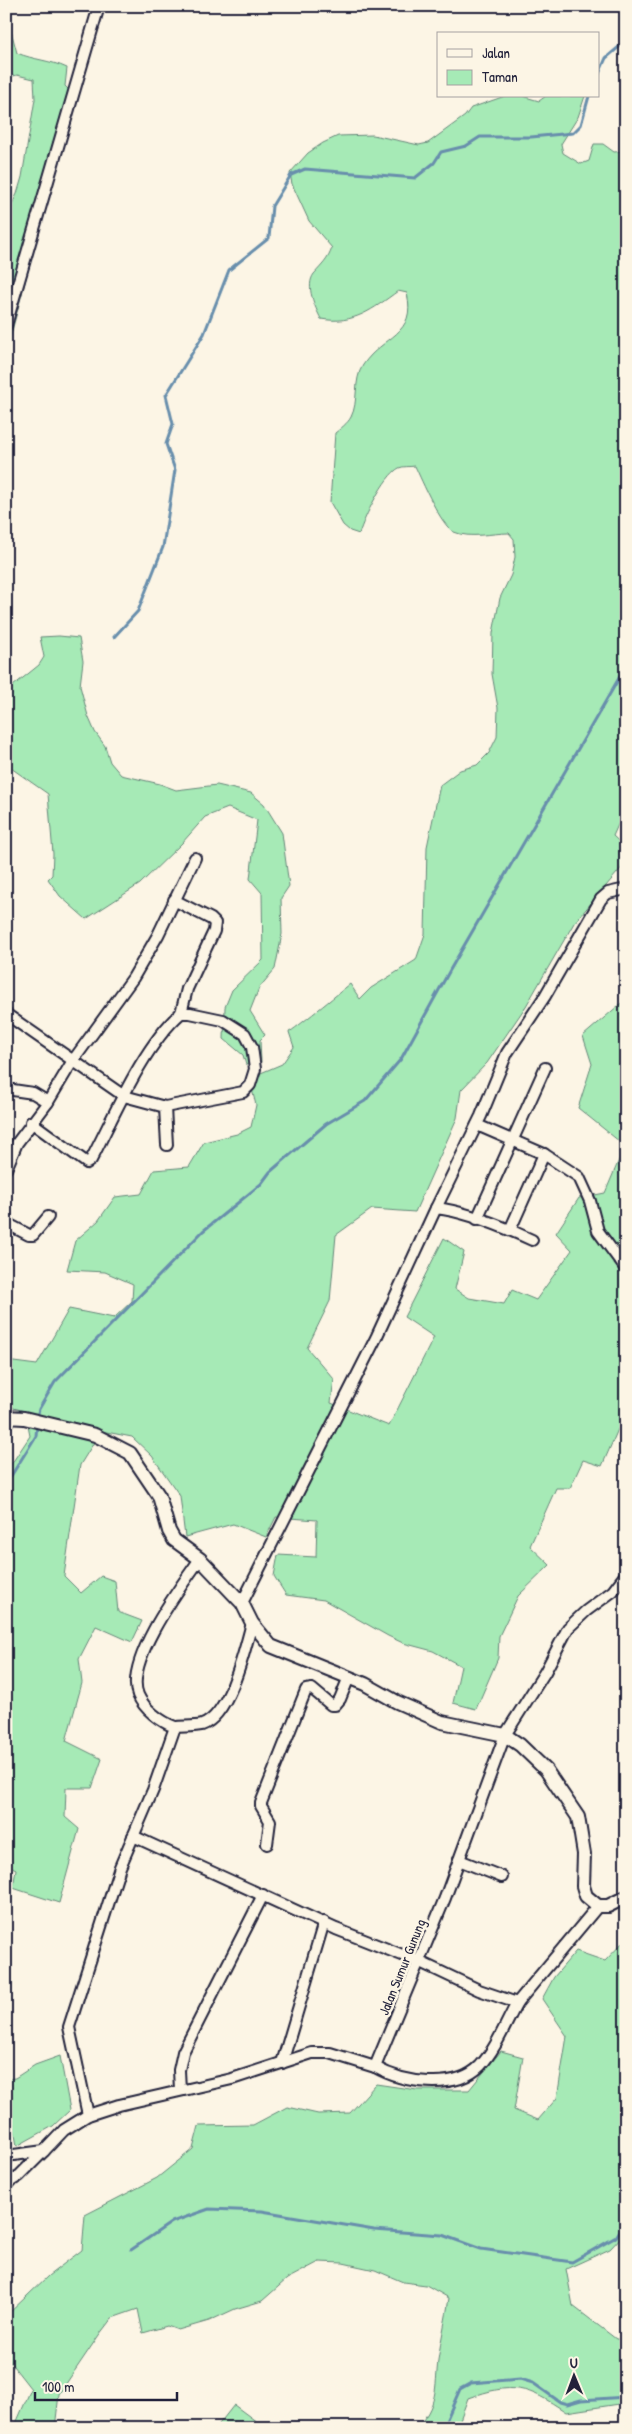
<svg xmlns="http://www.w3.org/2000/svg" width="632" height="2434" viewBox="0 0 632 2434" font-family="'Patrick Hand',sans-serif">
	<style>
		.green { fill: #a6eab6; stroke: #648678 }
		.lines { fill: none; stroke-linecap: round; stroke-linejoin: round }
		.stream { stroke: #678eac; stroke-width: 3 }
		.minor-casing { stroke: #22223b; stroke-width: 14 }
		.tertiary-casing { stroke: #22223b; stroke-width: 16 }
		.minor { stroke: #fcf5e5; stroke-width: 10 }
		.tertiary { stroke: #fcf5e5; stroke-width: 12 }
		.labels { text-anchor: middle; stroke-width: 5; stroke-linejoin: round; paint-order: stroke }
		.street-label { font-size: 14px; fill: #22223b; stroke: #fcf5e5 }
	</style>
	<rect width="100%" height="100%" fill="#fcf5e5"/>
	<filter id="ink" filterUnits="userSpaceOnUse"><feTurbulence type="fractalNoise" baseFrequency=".02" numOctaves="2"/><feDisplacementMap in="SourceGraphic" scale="10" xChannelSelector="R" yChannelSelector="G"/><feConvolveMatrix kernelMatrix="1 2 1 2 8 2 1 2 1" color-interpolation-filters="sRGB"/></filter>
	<g filter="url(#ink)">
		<g class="green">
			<path d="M6,27H10L17,53C34,60 50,60 67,68L65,86L75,96L9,342L6,341V216L17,194L22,177L35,99L34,79L17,75L6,78Z"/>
			<path d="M505,96H522L539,101L546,96H585L578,117L561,144L563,153L581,164L589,161L594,144H603L614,152L626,151V807L613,836L626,848L624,865L574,923L526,1006L487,1063L461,1090L457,1118L415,1212L372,1209L336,1235L330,1301L307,1348L334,1379L331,1403L389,1426L434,1337L404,1317L444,1238L464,1252L455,1289L469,1298L504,1304L512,1290L536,1300L572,1250L556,1233L579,1198L605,1193L625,1146L578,1108L592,1064L583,1036L626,999V1411L602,1466L583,1460L570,1488H556L530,1546L550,1565L518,1596L499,1636L498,1658L476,1709L453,1703L461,1666L433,1651L403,1643L388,1636L324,1600L286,1595L274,1576L278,1555L316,1557L317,1520L276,1517L266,1537L233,1524L185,1537L180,1496L152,1456L132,1437L101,1431L80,1465L64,1576L81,1593L101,1576L115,1581L118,1612L142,1621L132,1642L96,1626L79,1659L82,1683L66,1741L102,1759L92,1788H66L65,1817L79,1829L59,1903L13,1888L16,1869L6,1864V1472L30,1436L25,1411L6,1406V1361L37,1365L69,1309L114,1318L132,1301L133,1284L105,1272L67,1270L75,1241L98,1221L115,1197L141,1194L154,1170L189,1167L204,1142L237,1134L251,1127L256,1105L249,1078L282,1064L294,1047L289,1032C293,1031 341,991 350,984L360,999L371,988L416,960L425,934L427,847L440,785L460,770L477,765L489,753L497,737L498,708L492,674L493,633L500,598L511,575L515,557L514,539L509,533C492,533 470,539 454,532C441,526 422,481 415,466C410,467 403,466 399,468C384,476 364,518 359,534L350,531L343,525L330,502L335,433C340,429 348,423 351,417C359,402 353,380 363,365C383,335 417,336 407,293L398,291C373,309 354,325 321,319C315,307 305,286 314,274C322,265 328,260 332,248L309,221L292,184L290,173L308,153L323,143L338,136L373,135L419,145L428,143L465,116L471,108Z"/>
			<path d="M59,636L79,638L83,661L80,686L88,716L95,732L105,746L110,762L121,775L160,784L176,790L217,785L251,793L264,804L282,833L289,886L281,898L282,934L275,969L259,988L250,1011L265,1035L260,1040L261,1062L246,1065L243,1055L224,1039L225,1007L232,990L263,960L262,893L250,879L257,820L228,808L205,817L182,843L140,884L86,919L60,896L48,879L52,875L53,854L48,794L11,768L6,741L8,690L39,665L44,657L40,637Z"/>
			<path d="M626,1939V2232L610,2249L566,2269L573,2306L616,2339H626V2403L566,2412C527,2386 513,2382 468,2398L457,2428H416C438,2406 435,2388 438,2360C441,2339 446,2319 449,2298L426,2285L403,2282L375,2270L343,2263L319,2262L287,2279L262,2301L235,2309L209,2321L178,2330L167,2326L143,2333L138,2309L112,2318L99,2335L59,2394L55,2428H14L31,2389L6,2357V2316L48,2276L82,2250L85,2215L157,2178L193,2149L199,2126L253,2125L287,2107L318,2114L350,2113L376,2084L417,2090H469L501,2051L523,2057L514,2110L538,2120L557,2098L567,2036L542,1999L554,1977L576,1951L605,1961Z"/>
			<path d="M60,2056L70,2110L53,2126L17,2146L13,2123L6,2119V2079L15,2078L35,2065Z"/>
			<path d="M234,2405L261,2425L296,2422L310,2428H216Z"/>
		</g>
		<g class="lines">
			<g class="stream">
				<path d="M598,76L606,58L626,41"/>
				<path d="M114,637L138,611L163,547L175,470L166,444L173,424L166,395L204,334L229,270L269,238L272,206L291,175L305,169L415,178L434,163L441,152L466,146L480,137H531L573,133L581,125L589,96"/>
				<path d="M37,1417L39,1409L55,1382L203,1231L261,1184L270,1172L326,1124L365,1101L401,1059L450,970L626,666"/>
				<path d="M6,1484L36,1436L37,1424"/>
				<path d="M131,2250L172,2222L209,2209L262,2211L374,2230L442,2235L481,2249L572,2262L616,2237L626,2221"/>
				<path d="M443,2428L460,2389L471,2383L520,2379L533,2383L560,2402L567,2404L581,2400L626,2397"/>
			</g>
			<g class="minor-casing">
				<g id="minor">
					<path d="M6,325L99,6"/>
					<path d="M174,900L211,919L215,923L214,931L187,989L181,1013"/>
					<path d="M6,1014L124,1096L165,1107L243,1092L250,1085L255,1069L252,1047L245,1034L223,1020L190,1013H181C143,1046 114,1116 91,1160L87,1163L31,1122"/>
					<path d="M6,1089L33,1093L48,1102"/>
					<path d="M165,1107L167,1145"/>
					<path d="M477,1125L544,1154L579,1177L590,1201L598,1231L626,1269"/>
					<path d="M6,1169L17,1143L48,1102L72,1062L133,978L158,935L195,858"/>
					<path d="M436,1208L481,1116L507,1053L545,996L601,899L608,893L626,889"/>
					<path d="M477,1219L545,1068"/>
					<path d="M6,1223L29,1235H33L48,1217"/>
					<path d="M510,1230L544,1154"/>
					<path d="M242,1603L376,1338L436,1208C468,1212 502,1226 532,1240"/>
					<path d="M175,1727C183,1726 194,1727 202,1725C230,1715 245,1649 252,1623"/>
					<path d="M133,1836L336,1929L420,1962L479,1990L517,2003L598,1906"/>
					<path d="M267,1844L270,1821L261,1806V1803L306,1690L312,1689L331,1705H335L340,1699L349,1677"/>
					<path d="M459,1860L502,1877"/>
					<path d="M282,2063L324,1922"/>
					<path d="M375,2067C403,2083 455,2091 480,2066C496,2049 506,2023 517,2003"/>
					<path d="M180,2090L179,2070L183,2052L263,1895"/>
					<path d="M88,2115L69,2027L120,1867L153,1790L175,1727C161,1722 144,1709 138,1695C124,1662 181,1586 200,1559"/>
					<path d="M6,2156L44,2151L64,2130L88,2115L119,2105L232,2079L312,2053H330L375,2067L445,1898L505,1735L545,1672L568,1628L586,1611L613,1591L626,1574"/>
					<path d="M6,2184L19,2176L44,2151"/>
				</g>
			</g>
			<g class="tertiary-casing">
				<path id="tertiary" d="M6,1417L24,1418L95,1435L130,1453L159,1496L169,1531L174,1540L200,1559L242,1603L252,1623L271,1646L365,1684L397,1702L442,1722L505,1735L520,1745L546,1770L578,1817L584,1854L583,1886L586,1896L598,1906H608L626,1897"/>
			</g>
			<use href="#minor" class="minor"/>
			<use href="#tertiary" class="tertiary"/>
		</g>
	</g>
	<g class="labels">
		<g class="street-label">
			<text transform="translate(402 1967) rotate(-68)" y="5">Jalan Sumur Gunung</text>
		</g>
	</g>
	<rect width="632" height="2434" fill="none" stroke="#fcf5e5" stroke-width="25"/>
	<rect x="12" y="12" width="607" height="2409" fill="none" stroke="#22223b" stroke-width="2" filter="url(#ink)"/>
	<rect x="437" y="32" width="162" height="65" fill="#fcf5e5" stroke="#a5a1a1"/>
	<rect x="447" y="49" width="25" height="8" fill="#fcf5e5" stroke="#a5a1a1"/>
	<text x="482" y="58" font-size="15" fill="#22223b">Jalan</text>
	<rect x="447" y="70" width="25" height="15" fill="#a6eab6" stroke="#a5a1a1"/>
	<text x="482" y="82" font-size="15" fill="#22223b">Taman</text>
	<g transform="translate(574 2376) rotate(359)" stroke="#fcf5e5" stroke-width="4" paint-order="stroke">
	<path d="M0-4L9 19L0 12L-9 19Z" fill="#22223b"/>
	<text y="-8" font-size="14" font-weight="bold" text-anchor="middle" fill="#22223b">U</text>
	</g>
	<path d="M35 2392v8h142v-8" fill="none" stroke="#22223b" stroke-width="2.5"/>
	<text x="42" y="2392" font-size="15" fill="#22223b" stroke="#fcf5e5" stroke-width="4" paint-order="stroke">100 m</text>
</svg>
